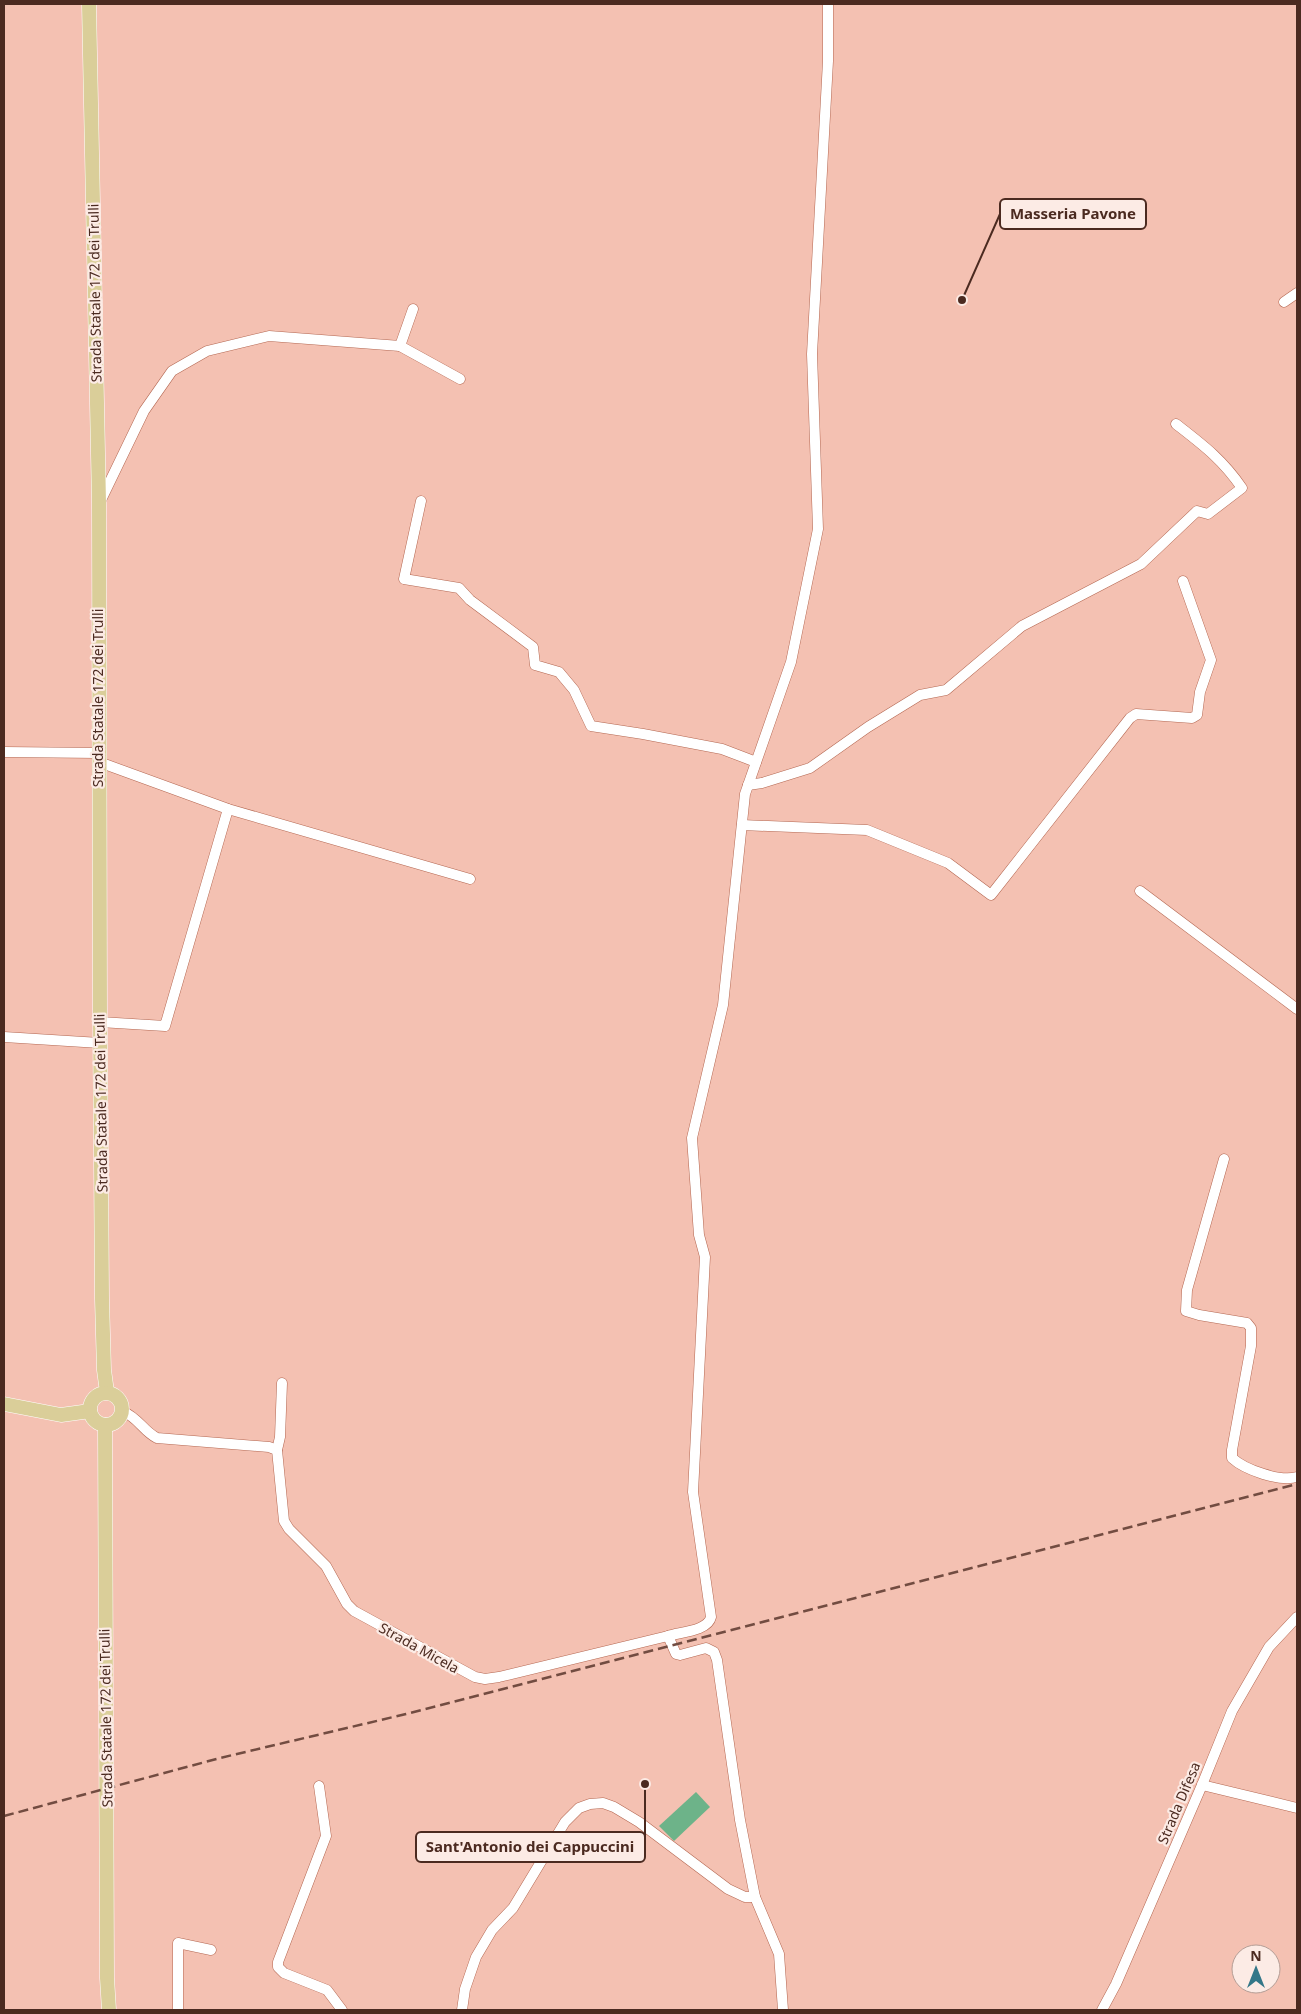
<svg xmlns="http://www.w3.org/2000/svg" width="1301" height="2014" viewBox="0 0 1301 2014" font-family="'Noto Sans',sans-serif">
	<style>
		.green { fill: #6db389 }
		.lines { fill: none; stroke-linecap: round; stroke-linejoin: round }
		.minor-casing { stroke: #b46751; stroke-width: 11 }
		.major-casing { stroke: #fff; stroke-width: 15 }
		.minor { stroke: #fff; stroke-width: 10 }
		.major { stroke: #dace99; stroke-width: 14 }
		.rail { stroke: #724c41; stroke-width: 2.5; stroke-dasharray: 10 5; stroke-linecap: butt }
		.labels { text-anchor: middle; stroke-width: 4.5; stroke-linejoin: round; paint-order: stroke }
		.street-label { font-size: 14px; fill: #4b2a20; stroke: #fcebe5 }
		.leader { fill: none; stroke: #4b2a20; stroke-width: 2 }
		.callout-dot { fill: #4b2a20; stroke: #fcebe5; stroke-width: 2 }
		.callout { fill: #fcebe5; stroke: #4b2a20; stroke-width: 2 }
		.callout-label { font-size: 15px; text-anchor: middle; font-weight: bold; fill: #4b2a20 }
	</style>
	<rect width="100%" height="100%" fill="#f4c1b2"/>
	<path class="green" d="M696,1792L710,1807L674,1841L659,1826Z"/>
	<g class="lines">
		<g class="minor-casing">
			<g id="minor">
				<path d="M1284,302L1297,293"/>
				<path d="M400,346L460,379"/>
				<path d="M421,501L404,579L459,588L470,600L533,647L535,665L559,672L574,690L591,726L643,734L722,749L756,762"/>
				<path d="M100,502L144,411L172,371L207,351L269,336L400,346L413,309"/>
				<path d="M4,752L99,753"/>
				<path d="M99,762L228,809L470,879"/>
				<path d="M748,785L762,783L810,768L868,727L920,695L946,690L1022,626L1141,564L1197,511L1208,514L1242,488C1222,459 1203,445 1176,424"/>
				<path d="M742,825L867,830L948,863L991,895L1130,718L1136,714L1192,718L1197,715L1200,692L1211,660L1183,581"/>
				<path d="M1140,891L1297,1009"/>
				<path d="M100,1022L165,1026L228,809"/>
				<path d="M4,1037L100,1043"/>
				<path d="M1224,1159L1187,1290L1186,1311L1199,1315L1247,1323L1251,1328V1346L1232,1450V1458C1245,1470 1280,1482 1297,1477"/>
				<path d="M122,1411C139,1418 143,1431 157,1438L269,1447L277,1450L284,1521L289,1529L326,1566L347,1604L354,1611L475,1677L485,1679L499,1677L668,1636"/>
				<path d="M277,1450L280,1437L282,1383"/>
				<path d="M1202,1785L1297,1808"/>
				<path d="M319,1786L326,1836L278,1962V1967L284,1973L327,1990L342,2010"/>
				<path d="M178,2010V1943L211,1950"/>
				<path d="M462,2010L465,1989L476,1957L492,1930L513,1908L565,1822L579,1808L590,1804L603,1803L614,1807L639,1822L728,1889L745,1897H755"/>
				<path d="M783,2010L779,1954L755,1897L740,1820L717,1660L714,1652L706,1648L680,1655L676,1654L668,1636C680,1632 708,1631 711,1617L693,1492L705,1257L699,1235L692,1138L723,1005L745,794L791,662L818,529L812,354L828,61V4"/>
				<path d="M1102,2010L1116,1984L1202,1785L1232,1711L1269,1647L1297,1617"/>
			</g>
		</g>
		<g class="major-casing">
			<g id="major">
				<path d="M89,4L99,503L100,1022L102,1299L104,1370L107,1392"/>
				<circle cx="106" cy="1409" r="16"/>
				<path d="M4,1404L61,1415L90,1411"/>
				<path d="M105,1425L107,1978L109,2010"/>
			</g>
		</g>
		<use href="#minor" class="minor"/>
		<use href="#major" class="major"/>
		<path class="rail" d="M4,1816L220,1758L406,1714L1297,1484"/>
	</g>
	<g class="labels">
		<g class="street-label">
			<text transform="translate(95 293) rotate(-91)" y="5">Strada Statale 172 dei Trulli</text>
			<text transform="translate(98 698) rotate(-90)" y="5">Strada Statale 172 dei Trulli</text>
			<text transform="translate(101 1103) rotate(-91)" y="5">Strada Statale 172 dei Trulli</text>
			<text transform="translate(419 1648) rotate(29)" y="5">Strada Micela</text>
			<text transform="translate(106 1718) rotate(-91)" y="5">Strada Statale 172 dei Trulli</text>
			<text transform="translate(1179 1803) rotate(-67)" y="5">Strada Difesa</text>
		</g>
	</g>
	<path class="leader" d="M962 300L1000 214M645 1784L645 1847"/>
	<g class="callout-dot">
		<circle cx="962" cy="300" r="5"/>
		<circle cx="645" cy="1784" r="5"/>
	</g>
	<g class="callout">
		<rect x="1000" y="199" width="146" height="30" rx="5"/>
		<rect x="416" y="1832" width="229" height="30" rx="5"/>
	</g>
	<g class="callout-label">
		<text x="1073" y="219">Masseria Pavone</text>
		<text x="530" y="1852">Sant'Antonio dei Cappuccini</text>
	</g>
	<rect width="1301" height="2014" fill="none" stroke="#4b2a20" stroke-width="10"/>
	<g transform="translate(1256 1969)"><circle r="24" fill="#fcebe5" stroke="#b59e96"/>
	<path d="M0-4L9 19L0 12L-9 19Z" fill="#347788"/>
	<text y="-8" font-size="14" font-weight="bold" text-anchor="middle" fill="#4b2a20">N</text>
	</g>
</svg>
